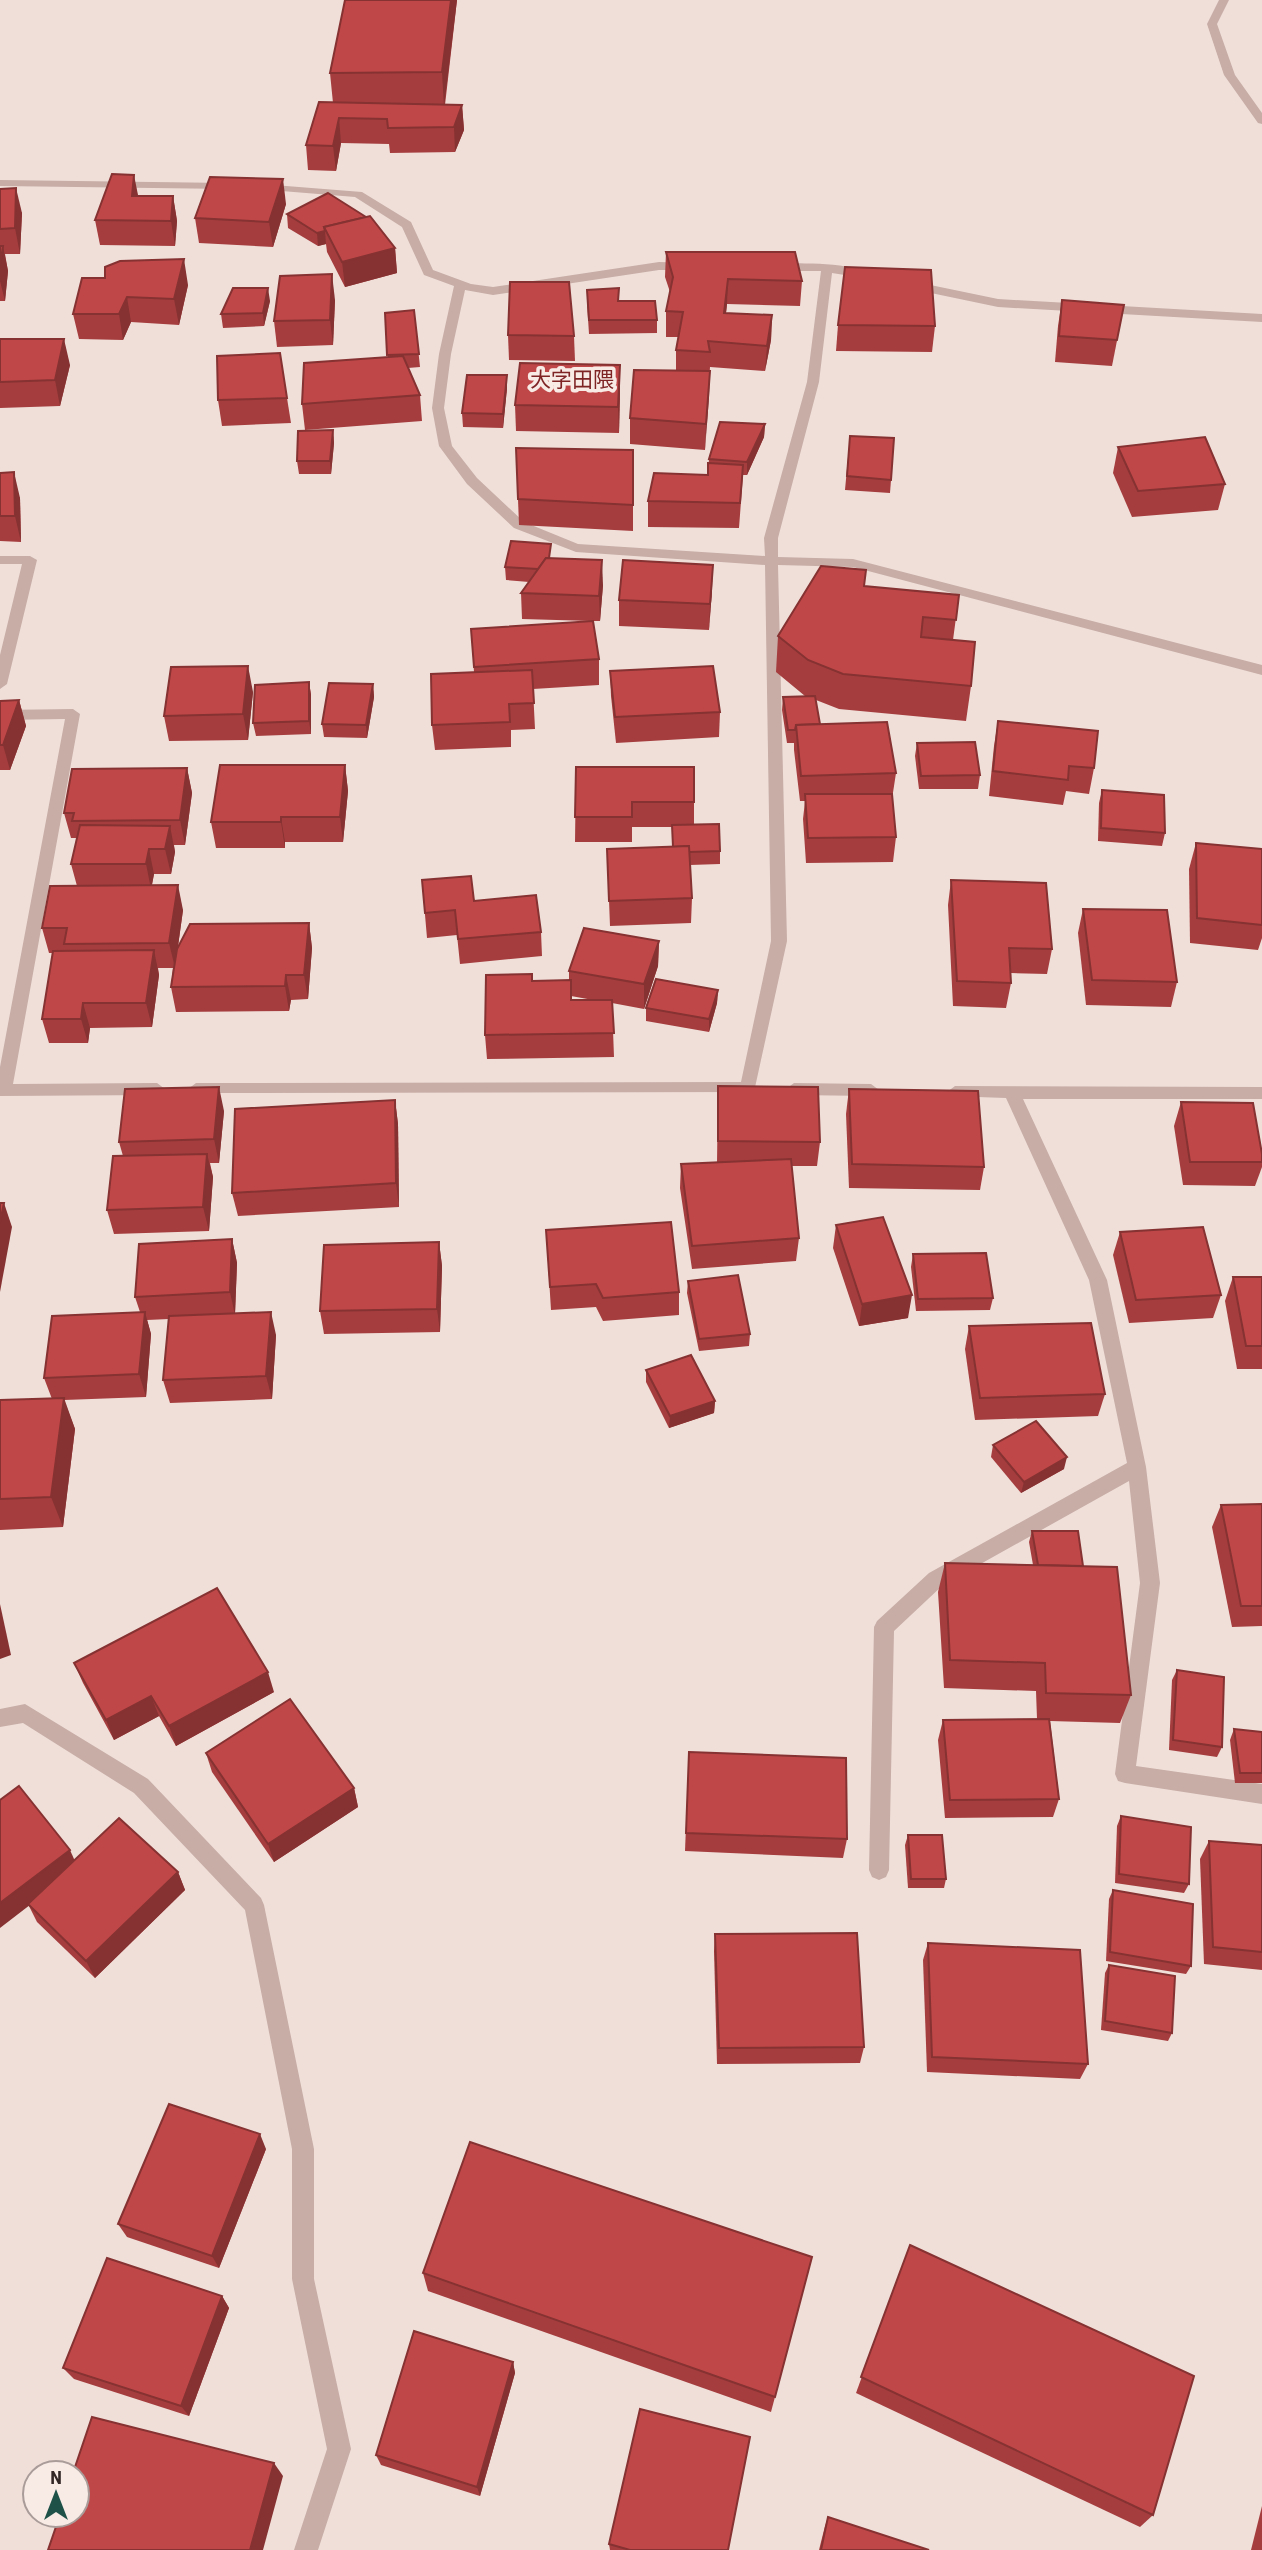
<svg xmlns="http://www.w3.org/2000/svg" width="1262" height="2550" viewBox="0 0 1262 2550" font-family="'Roboto Condensed','Noto Sans JP',sans-serif">
	<style>
		.lines { fill: none; stroke-linecap: round; stroke-linejoin: round }
		.minor { fill: #c7ada6; fill-rule: evenodd }
		.wall { fill: #a53d3e; fill-rule: evenodd }
		.shaded-wall { fill: #863232 }
		.building { fill: #c04748; stroke: #863232; stroke-width: 2 }
		.labels { text-anchor: middle; stroke-width: 7; stroke-linejoin: round; paint-order: stroke }
		.far-quarter-label { font-size: 21px; fill: #7e2425; stroke: #f8eae5 }
	</style>
	<rect width="100%" height="100%" fill="#f0dfd9"/>
	<g class="lines">
		<g class="minor">
			<path d="M1219,0H1229L1217,24L1235,75L1262,113V124L1258,123L1224,75L1207,24Z"/>
			<path d="M0,180L229,183L235,186L229,189L0,186Z"/>
			<path d="M261,184L362,192L411,222L433,270L471,284L493,287L659,262L692,263V269L688,270H659L493,295L465,290L451,354L444,408L452,446L477,478L524,522L578,544L765,556L764,538L807,382L821,271H776L770,267L776,263C802,264 852,261 872,276L870,279L832,273L819,382L778,538V557L853,559L1262,665V675L853,567L778,565L787,941L754,1092L190,1093L188,1089L196,1083L741,1082L771,941L765,565L576,552L514,528L467,484L439,446L432,408L439,354L454,286L424,275L402,227L355,197L257,189L255,187Z"/>
			<path d="M911,281L998,299L1262,314V322L998,307L907,288L905,285Z"/>
			<path d="M0,556H30L37,560L7,684L0,689V655L22,564H0Z"/>
			<path d="M73,709L80,714L13,1084L157,1083L165,1089L157,1095L0,1096V1067L65,719L0,720V710Z"/>
			<path d="M794,1083L871,1084L879,1090L871,1096L794,1095L786,1089Z"/>
			<path d="M955,1086L1262,1087V1099H1023L1107,1280L1146,1467L1160,1583L1136,1766L1262,1784V1804L1125,1783L1118,1781L1115,1774L1140,1583L1129,1481L943,1585L894,1631L889,1870L886,1877L879,1880L872,1877L869,1870L874,1627L877,1621L929,1573L1127,1463L1089,1280L1006,1098L949,1096L947,1092Z"/>
			<path d="M25,1704L148,1779L261,1898L264,1905L314,2149V2279L351,2449L318,2550H294L327,2449L292,2279V2149L245,1910L134,1793L23,1723L0,1727V1709Z"/>
		</g>
	</g>
	<g class="wall">
		<path d="M345,0H457L445,105H462L464,130L455,152L390,153L389,144L341,143L336,171L308,170L306,145L333,103L330,73Z"/>
		<path d="M0,189L22,213L20,254H5L8,271L5,301H0Z"/>
		<path d="M138,196H173L177,221L175,246L100,245L95,220Z"/>
		<path d="M286,204L273,247L199,243L195,218Z"/>
		<path d="M287,214L395,248L397,273L345,287L327,252L326,244L318,246L288,228Z"/>
		<path d="M666,252L802,281L800,306L727,304L726,313L772,315L771,340L765,371L710,367L705,450L630,444V418L676,371V350L679,337H666V311L670,292L665,277Z"/>
		<path d="M82,278L188,285L179,325L131,322L123,340L79,339L73,314Z"/>
		<path d="M619,288V301L657,320V333L589,334L587,303Z"/>
		<path d="M335,300L333,345L277,347L274,321Z"/>
		<path d="M1062,300L1124,305L1112,366L1055,362L1058,326Z"/>
		<path d="M270,301L264,326L223,328L221,314Z"/>
		<path d="M414,310L420,367L408,368L420,395L422,421L305,430L302,404L388,357L385,313Z"/>
		<path d="M838,325L935,326L932,352L836,351Z"/>
		<path d="M508,335L574,336L575,361L509,360Z"/>
		<path d="M0,339L70,365L60,406L0,408Z"/>
		<path d="M507,388L503,428L463,427L462,413Z"/>
		<path d="M620,390L619,433L516,431L515,405Z"/>
		<path d="M287,398L291,423L222,426L218,400Z"/>
		<path d="M765,424L764,437L747,475H743L739,528L648,527V501L708,475L709,459Z"/>
		<path d="M333,430L334,443L331,474H299L297,461Z"/>
		<path d="M850,436L891,480L890,493L845,490Z"/>
		<path d="M1118,447L1225,484L1218,510L1132,517L1113,473Z"/>
		<path d="M633,450V531L519,525L518,499Z"/>
		<path d="M0,473L20,498L21,542L0,541Z"/>
		<path d="M552,558L603,585L600,621H593L599,659V685L533,689L535,729L511,730V747L435,750L432,725L474,672L471,629L591,621L522,619L521,593L529,582L506,580L505,567Z"/>
		<path d="M864,586L959,595L953,640L971,686L966,721L839,709L816,700L820,724L896,773L892,799L896,837L893,862L806,863L803,819L805,801H800L794,750V743H787L782,710L783,697L805,696L776,672L778,636Z"/>
		<path d="M712,590L709,630L619,626V600Z"/>
		<path d="M610,671L720,712L719,737L616,743L611,696Z"/>
		<path d="M309,682L311,695V734L256,736L253,723Z"/>
		<path d="M373,684L374,697L367,738L324,737L322,724Z"/>
		<path d="M253,692L248,740L169,741L164,716Z"/>
		<path d="M19,700L26,726L10,770H0V701Z"/>
		<path d="M998,721L1094,768L1089,794L1066,791L1063,805L989,796L994,746Z"/>
		<path d="M917,743L980,775L978,789H919L915,756Z"/>
		<path d="M345,765L348,791L343,842H285V848H216L211,822Z"/>
		<path d="M576,767L694,802V824L720,851V864L690,865L692,898L691,923L610,926L607,849L672,847V827H632V842H575Z"/>
		<path d="M187,768L192,793L185,845H174L175,852L171,874H154L152,885L183,910L178,946L309,923L312,948L308,999L291,1000L289,1011L176,1012L171,987L173,968H158L159,975L152,1027L90,1028L88,1043H49L42,1019L53,953H49L42,928L77,886L71,864L77,839L76,838H71L64,813Z"/>
		<path d="M1102,790L1165,833L1162,846L1098,841L1099,803Z"/>
		<path d="M1196,843L1262,849V938L1258,950L1190,943L1189,869Z"/>
		<path d="M422,880L474,901L541,932L542,956L460,964L457,935L427,938Z"/>
		<path d="M951,880L1052,949L1047,974L1011,973V983L1006,1008L953,1006L948,905Z"/>
		<path d="M1083,909L1177,982L1171,1007L1086,1005L1078,933Z"/>
		<path d="M659,941L658,966L644,1009L612,1003L614,1057L487,1059L485,1035L533,981L569,980V971ZM571,996L593,1000H571Z"/>
		<path d="M718,990L717,1003L709,1032L646,1021V1008Z"/>
		<path d="M718,1086L820,1142L817,1166H791L799,1238L796,1261L692,1269L680,1188L681,1164L717,1163Z"/>
		<path d="M849,1089L984,1167L980,1190L849,1188L846,1114Z"/>
		<path d="M395,1100L398,1124L399,1207L238,1216L232,1193Z"/>
		<path d="M1181,1102L1262,1154V1167L1255,1186L1183,1185L1174,1126Z"/>
		<path d="M224,1111L219,1163H210L213,1177L209,1231L114,1234L107,1210L123,1156L119,1142Z"/>
		<path d="M836,1225L908,1318L859,1326L833,1248Z"/>
		<path d="M546,1230L679,1292V1315L603,1321L596,1307L551,1310Z"/>
		<path d="M1120,1232L1221,1295L1213,1318L1129,1323L1113,1255Z"/>
		<path d="M232,1239L237,1263L235,1313L276,1335L272,1399L170,1403L163,1380L169,1319L147,1320L151,1334L146,1397L64,1400L75,1429L63,1527L0,1530V1400L52,1399L44,1378L140,1312L135,1297Z"/>
		<path d="M439,1242L442,1266L440,1332L324,1334L320,1311Z"/>
		<path d="M913,1254L993,1298L990,1310L916,1311L911,1267Z"/>
		<path d="M1233,1277H1262V1369H1237L1225,1301Z"/>
		<path d="M688,1281L750,1334L749,1346L699,1351L687,1293Z"/>
		<path d="M969,1326L1105,1394L1098,1416L975,1420L965,1349Z"/>
		<path d="M646,1370L715,1401L714,1413L669,1428L646,1382Z"/>
		<path d="M993,1445L1064,1469L1021,1493L991,1457Z"/>
		<path d="M1262,1504V1626L1232,1627L1212,1527L1221,1505Z"/>
		<path d="M1032,1531L1083,1566L1131,1695L1120,1723L1050,1721L1059,1799L1053,1817L945,1818L938,1740L943,1720L1037,1719L1036,1691L944,1688L938,1592L945,1563L1033,1565L1029,1542Z"/>
		<path d="M74,1663L274,1692L176,1746L159,1716L114,1740L83,1683Z"/>
		<path d="M1177,1670L1222,1747L1217,1757L1169,1750L1172,1680Z"/>
		<path d="M1234,1729L1262,1732V1783H1235L1230,1740Z"/>
		<path d="M689,1752L847,1839L843,1858L685,1851Z"/>
		<path d="M206,1753L354,1788L358,1807L274,1862L212,1772Z"/>
		<path d="M1121,1816L1189,1884L1184,1893L1115,1883L1117,1826Z"/>
		<path d="M908,1835L946,1879L944,1888H908L905,1845Z"/>
		<path d="M1209,1841L1262,1845V1970L1204,1964L1200,1859Z"/>
		<path d="M74,1860L178,1872L185,1890L95,1978L37,1922L29,1906Z"/>
		<path d="M1113,1890L1191,1966L1186,1974L1106,1961L1109,1899Z"/>
		<path d="M715,1934L864,2047L860,2063L717,2064L714,1951Z"/>
		<path d="M928,1943L1088,2064L1080,2079L927,2072L923,1960Z"/>
		<path d="M1109,1965L1172,2033L1168,2041L1101,2030L1105,1973Z"/>
		<path d="M266,2149L219,2268L127,2237L118,2224Z"/>
		<path d="M910,2245L1153,2515L1140,2527L856,2393Z"/>
		<path d="M812,2257L771,2412L428,2291L423,2273Z"/>
		<path d="M222,2296L229,2308L189,2416L74,2379L63,2368Z"/>
		<path d="M513,2362L515,2373L480,2496L381,2465L376,2455Z"/>
		<path d="M1262,2506V2550H1251Z"/>
		<path d="M828,2517L929,2550H819L825,2526Z"/>
		<path d="M609,2544L728,2550H610Z"/>
	</g>
	<g class="shaded-wall">
		<path d="M451,0H457L444,107L442,72Z"/>
		<path d="M462,105L464,130L455,152L454,127Z"/>
		<path d="M339,118L341,143L336,171L333,146Z"/>
		<path d="M134,175L139,200L136,221L132,196Z"/>
		<path d="M283,179L286,204L273,247L269,222Z"/>
		<path d="M16,188L22,213L20,254L15,228Z"/>
		<path d="M173,196L177,221L175,246L171,221Z"/>
		<path d="M325,231L326,244L318,246L317,233Z"/>
		<path d="M3,246L8,271L5,301L0,281V265Z"/>
		<path d="M395,248L397,273L345,287L342,262Z"/>
		<path d="M184,259L188,285L179,325L174,299Z"/>
		<path d="M332,274L335,300L333,345L330,320Z"/>
		<path d="M728,279L727,304L723,339L724,313Z"/>
		<path d="M268,288L270,301L264,326L263,313Z"/>
		<path d="M127,297L131,322L123,340L119,314Z"/>
		<path d="M772,315L771,340L765,371L767,346Z"/>
		<path d="M64,339L70,365L60,406L55,380Z"/>
		<path d="M620,365V390L619,433L618,407Z"/>
		<path d="M710,371L709,397L705,450L706,424Z"/>
		<path d="M507,375V388L503,428V414Z"/>
		<path d="M765,424L764,437L747,475V462Z"/>
		<path d="M333,430L334,443L331,474L330,461Z"/>
		<path d="M14,472L20,498L21,542L15,516Z"/>
		<path d="M602,560L603,585L600,621L599,596Z"/>
		<path d="M713,565L712,590L709,630L710,604Z"/>
		<path d="M248,666L253,692L248,740L243,714Z"/>
		<path d="M309,682L311,695V734L309,721Z"/>
		<path d="M373,684L374,697L367,738L366,725Z"/>
		<path d="M19,700L26,726L10,770L3,745Z"/>
		<path d="M345,765L348,791L343,842L340,817Z"/>
		<path d="M187,768L192,793L185,845L180,820Z"/>
		<path d="M281,817L285,842V848L281,822Z"/>
		<path d="M170,826L175,852L171,874L165,849Z"/>
		<path d="M149,849L154,874L151,889L146,864Z"/>
		<path d="M178,885L183,910L175,968L169,943Z"/>
		<path d="M309,923L312,948L308,999L304,975Z"/>
		<path d="M659,941L658,966L644,1009V984Z"/>
		<path d="M154,950L159,975L152,1027L146,1003Z"/>
		<path d="M286,975L291,1000L289,1011L285,986Z"/>
		<path d="M718,990L717,1003L709,1032V1019Z"/>
		<path d="M83,1003L90,1028L88,1043L81,1019Z"/>
		<path d="M219,1087L224,1111L219,1163L214,1139Z"/>
		<path d="M395,1100L398,1124L399,1207L396,1183Z"/>
		<path d="M207,1154L213,1177L209,1231L203,1207Z"/>
		<path d="M4,1203L12,1227L0,1292V1222Z"/>
		<path d="M232,1239L237,1263L235,1315L230,1292Z"/>
		<path d="M439,1242L442,1266L440,1332L437,1309Z"/>
		<path d="M912,1295L908,1318L859,1326L862,1304Z"/>
		<path d="M145,1312L151,1334L146,1397L139,1374Z"/>
		<path d="M271,1312L276,1335L272,1399L266,1376Z"/>
		<path d="M64,1398L75,1429L63,1527L51,1497Z"/>
		<path d="M715,1401L714,1413L669,1428L670,1416Z"/>
		<path d="M1067,1457L1064,1469L1021,1493L1024,1482Z"/>
		<path d="M0,1604L11,1655L0,1659Z"/>
		<path d="M268,1672L274,1692L176,1746L169,1726Z"/>
		<path d="M151,1696L159,1716L114,1740L106,1720Z"/>
		<path d="M354,1788L358,1807L274,1862L268,1844Z"/>
		<path d="M70,1850L78,1868L0,1928V1903Z"/>
		<path d="M178,1872L185,1890L95,1978L86,1961Z"/>
		<path d="M260,2134L266,2149L219,2268L212,2256Z"/>
		<path d="M222,2296L229,2308L189,2416L181,2406Z"/>
		<path d="M513,2362L515,2373L480,2496L477,2487Z"/>
		<path d="M274,2463L283,2476L263,2550H250Z"/>
	</g>
	<g class="building">
		<path d="M345,0H451L442,72L330,73Z"/>
		<path d="M319,102L462,105L454,127L388,128L387,119L339,118L333,146L306,145Z"/>
		<path d="M112,174L134,175L132,196H173L171,221L95,220Z"/>
		<path d="M210,177L283,179L269,222L195,218Z"/>
		<path d="M16,188L15,228L0,229V189Z"/>
		<path d="M328,193L366,217L324,227L325,231L317,233L287,214Z"/>
		<path d="M370,216L395,248L342,262L324,227Z"/>
		<path d="M0,246H3L0,265Z"/>
		<path d="M666,252H795L802,281L728,279L724,313L772,315L767,346L708,341L710,352L676,350L683,312L666,311L673,277Z"/>
		<path d="M184,259L174,299L127,297L119,314H73L82,278H105V267L120,261Z"/>
		<path d="M845,267L931,270L935,326L838,325Z"/>
		<path d="M332,274L330,320L274,321L280,276Z"/>
		<path d="M510,282H569L574,336L508,335Z"/>
		<path d="M233,288H268L263,313L221,314Z"/>
		<path d="M619,288L618,301H655L657,320H589L587,290Z"/>
		<path d="M1062,300L1124,305L1117,340L1059,336Z"/>
		<path d="M414,310L419,354L387,355L385,313Z"/>
		<path d="M0,339H64L55,380L0,382Z"/>
		<path d="M280,353L287,398L218,400L217,356Z"/>
		<path d="M403,356L420,395L302,404L304,363Z"/>
		<path d="M520,363L620,365L618,407L515,405Z"/>
		<path d="M634,370L710,371L706,424L630,418Z"/>
		<path d="M467,375H507L503,414L462,413Z"/>
		<path d="M720,422L765,424L747,462L709,459Z"/>
		<path d="M333,430L330,461H297L298,431Z"/>
		<path d="M850,436L894,438L891,480L847,476Z"/>
		<path d="M1205,437L1225,484L1138,491L1118,447Z"/>
		<path d="M516,448L633,450V505L518,499Z"/>
		<path d="M708,463L743,465L740,503L648,501L654,473L708,475Z"/>
		<path d="M14,472L15,516H0V473Z"/>
		<path d="M511,541L551,544L549,558H546L538,569L505,567Z"/>
		<path d="M546,558L602,560L599,596L521,593Z"/>
		<path d="M623,560L713,565L710,604L619,600Z"/>
		<path d="M821,566L866,570L864,586L959,595L956,620L923,617L921,637L975,642L971,686L843,674L808,660L778,636Z"/>
		<path d="M593,621L599,659L474,667L471,629Z"/>
		<path d="M248,666L243,714L164,716L171,667Z"/>
		<path d="M713,666L720,712L615,717L610,671Z"/>
		<path d="M532,670L534,703L509,704L510,722L432,725L431,674Z"/>
		<path d="M309,682V721L253,723L255,685Z"/>
		<path d="M329,683L373,684L366,725L322,724Z"/>
		<path d="M815,696L820,724L796,725L795,730H788L783,697Z"/>
		<path d="M19,700L3,745H0V701Z"/>
		<path d="M998,721L1098,731L1094,768L1069,766L1068,780L993,771Z"/>
		<path d="M887,722L896,773L801,776L796,725Z"/>
		<path d="M975,742L980,775L921,776L917,743Z"/>
		<path d="M220,765H345L340,817H281V822H211Z"/>
		<path d="M576,767H694V802H632V817H575Z"/>
		<path d="M187,768L180,820L72,821L74,813H64L72,769Z"/>
		<path d="M1102,790L1164,795L1165,833L1101,828Z"/>
		<path d="M805,794H892L896,837L808,838Z"/>
		<path d="M719,824L720,851L689,852V846L673,847L672,825Z"/>
		<path d="M80,825L170,826L165,849H149L146,864H71Z"/>
		<path d="M1196,843L1262,849V925L1197,918Z"/>
		<path d="M689,846L692,898L609,901L607,849Z"/>
		<path d="M471,876L474,901L536,895L541,932L458,939L455,910L425,913L422,880Z"/>
		<path d="M951,880L1046,883L1052,949L1009,948L1011,983L957,981Z"/>
		<path d="M178,885L169,943L64,944L67,928H42L50,886Z"/>
		<path d="M1083,909L1167,910L1177,982L1092,980Z"/>
		<path d="M309,923L304,975H286L285,986L171,987L177,949L190,924Z"/>
		<path d="M584,928L659,941L644,984L569,971Z"/>
		<path d="M154,950L146,1003H83L81,1019H42L53,951Z"/>
		<path d="M532,974V981L571,980V1000H612L614,1033L485,1035L486,975Z"/>
		<path d="M656,979L718,990L709,1019L646,1008Z"/>
		<path d="M718,1086L818,1087L820,1142L718,1141Z"/>
		<path d="M219,1087L214,1139L119,1142L125,1089Z"/>
		<path d="M849,1089L978,1091L984,1167L852,1164Z"/>
		<path d="M395,1100L396,1183L232,1193L235,1109Z"/>
		<path d="M1181,1102L1253,1103L1262,1154V1162H1190Z"/>
		<path d="M207,1154L203,1207L107,1210L113,1156Z"/>
		<path d="M791,1159L799,1238L692,1246L681,1164Z"/>
		<path d="M0,1203H4L0,1222Z"/>
		<path d="M883,1217L912,1295L862,1304L836,1225Z"/>
		<path d="M671,1222L679,1292L603,1298L596,1284L550,1287L546,1230Z"/>
		<path d="M1203,1227L1221,1295L1136,1300L1120,1232Z"/>
		<path d="M232,1239L230,1292L135,1297L139,1244Z"/>
		<path d="M439,1242L437,1309L320,1311L324,1245Z"/>
		<path d="M986,1253L993,1298L918,1299L913,1254Z"/>
		<path d="M738,1275L750,1334L699,1339L688,1281Z"/>
		<path d="M1233,1277H1262V1346H1246Z"/>
		<path d="M145,1312L139,1374L44,1378L52,1316Z"/>
		<path d="M271,1312L266,1376L163,1380L169,1316Z"/>
		<path d="M1091,1323L1105,1394L980,1398L969,1326Z"/>
		<path d="M691,1355L715,1401L670,1416L646,1370Z"/>
		<path d="M64,1398L51,1497L0,1499V1400Z"/>
		<path d="M1036,1421L1067,1457L1024,1482L993,1445Z"/>
		<path d="M1262,1504V1606H1241L1221,1505Z"/>
		<path d="M1032,1531H1078L1083,1566L1038,1565Z"/>
		<path d="M945,1563L1117,1567L1131,1695L1046,1693L1045,1663L950,1660Z"/>
		<path d="M217,1588L268,1672L169,1726L151,1696L106,1720L74,1663Z"/>
		<path d="M1177,1670L1224,1677L1222,1747L1173,1740Z"/>
		<path d="M290,1699L354,1788L268,1844L206,1753Z"/>
		<path d="M1049,1719L1059,1799L950,1800L943,1720Z"/>
		<path d="M1234,1729L1262,1732V1773H1240Z"/>
		<path d="M689,1752L846,1758L847,1839L686,1833Z"/>
		<path d="M19,1786L70,1850L0,1903V1800Z"/>
		<path d="M1121,1816L1191,1827L1189,1884L1119,1874Z"/>
		<path d="M119,1818L178,1872L86,1961L28,1904Z"/>
		<path d="M908,1835H942L946,1879H911Z"/>
		<path d="M1209,1841L1262,1845V1952L1213,1947Z"/>
		<path d="M1113,1890L1193,1904L1191,1966L1110,1952Z"/>
		<path d="M857,1933L864,2047L719,2048L715,1934Z"/>
		<path d="M928,1943L1080,1950L1088,2064L932,2057Z"/>
		<path d="M1109,1965L1175,1976L1172,2033L1105,2021Z"/>
		<path d="M169,2104L260,2134L212,2256L118,2224Z"/>
		<path d="M470,2142L812,2257L775,2397L423,2273Z"/>
		<path d="M910,2245L1194,2376L1153,2515L861,2377Z"/>
		<path d="M107,2258L222,2296L181,2406L63,2368Z"/>
		<path d="M414,2331L513,2362L477,2487L376,2455Z"/>
		<path d="M640,2409L750,2437L728,2550H630L609,2544Z"/>
		<path d="M92,2417L274,2463L250,2550H48L60,2515H77V2473H73Z"/>
		<path d="M828,2517L929,2550H821Z"/>
	</g>
	<g class="labels">
		<g class="far-quarter-label">
			<text x="572" y="387">大字田隈</text>
		</g>
	</g>
	<g transform="translate(56 2494)"><circle r="33" fill="#f8eae5" stroke="#a99c99" stroke-width="2"/>
	<path d="M0-5L12 26L0 18L-12 26Z" fill="#1e5249"/>
	<text y="-10" font-size="19" font-weight="bold" text-anchor="middle" fill="#332726">N</text>
	</g>
</svg>
